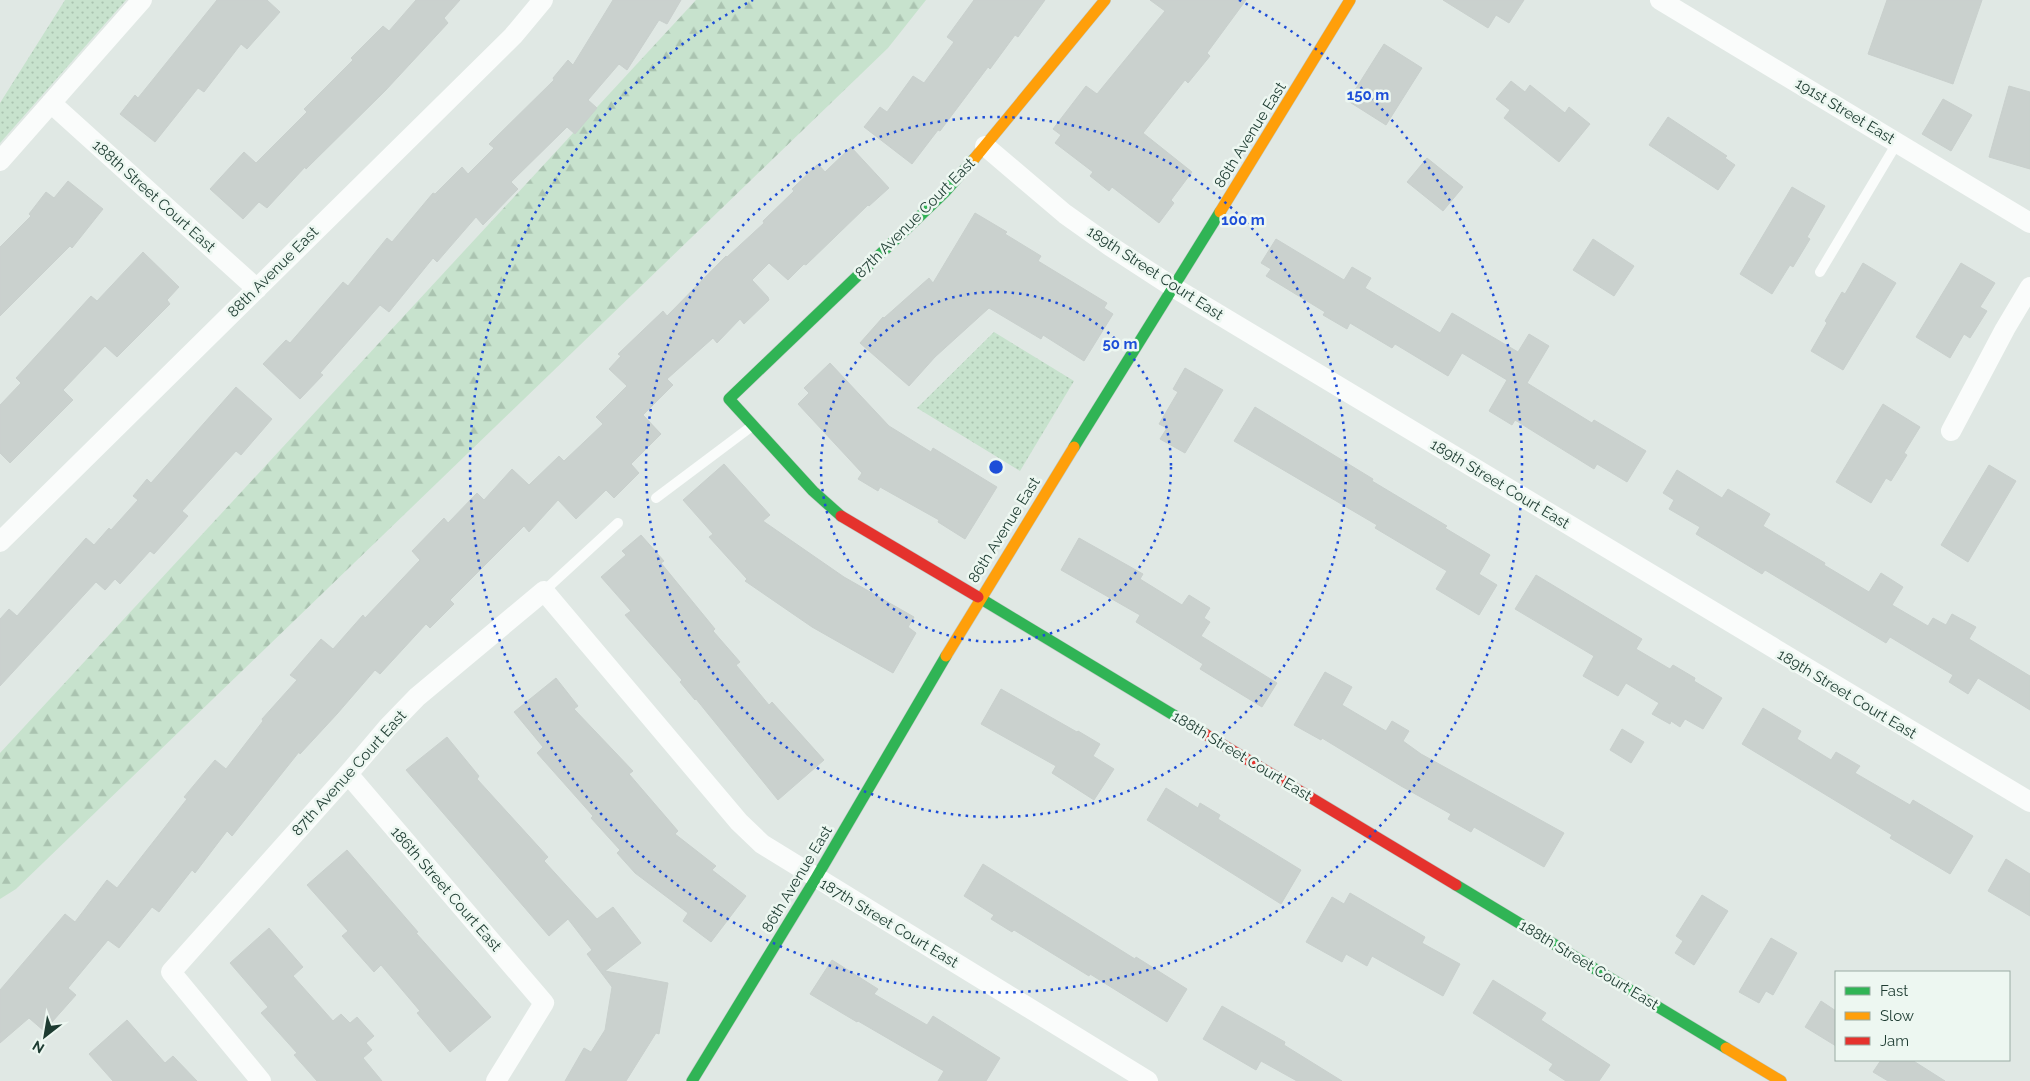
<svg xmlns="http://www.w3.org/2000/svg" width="2030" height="1081" viewBox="0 0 2030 1081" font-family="Raleway,sans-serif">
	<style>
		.forest { fill: url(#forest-firs) }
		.park { fill: url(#park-dots) }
		.building { fill: #cad1ce; stroke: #c9d0cd }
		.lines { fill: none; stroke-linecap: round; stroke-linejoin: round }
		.fast-casing { stroke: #bcc7c2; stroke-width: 12 }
		.slow-casing { stroke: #bcc7c2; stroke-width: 12 }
		.jam-casing { stroke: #bcc7c2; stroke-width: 12 }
		.lane { stroke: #fafcfb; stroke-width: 10 }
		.street { stroke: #fafcfb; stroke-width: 20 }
		.fast { stroke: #30b455; stroke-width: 11 }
		.slow { stroke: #ff9f0a; stroke-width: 11 }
		.jam { stroke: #e5322d; stroke-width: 11 }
		.ring { fill: none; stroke: #1d4ed8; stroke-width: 2.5; stroke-dasharray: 2.5 5 }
		.labels { text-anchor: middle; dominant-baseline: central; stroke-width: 5; stroke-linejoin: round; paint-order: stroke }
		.street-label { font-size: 15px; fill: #1d3b31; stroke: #edf7f1 }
		.centre { fill: #1d4ed8; stroke: #edf7f1; stroke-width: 2.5 }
		.ring-label { font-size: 15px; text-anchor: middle; font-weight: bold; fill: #1d4ed8; stroke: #edf7f1; stroke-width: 5; stroke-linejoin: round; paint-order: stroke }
	</style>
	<defs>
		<pattern id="forest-firs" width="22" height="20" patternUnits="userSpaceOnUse" patternTransform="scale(1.25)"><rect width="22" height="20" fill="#c7e2cd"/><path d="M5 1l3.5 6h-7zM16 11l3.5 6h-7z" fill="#aac3b0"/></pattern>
		<pattern id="park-dots" width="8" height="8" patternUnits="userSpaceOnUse" patternTransform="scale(1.25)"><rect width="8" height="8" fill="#c7e2cd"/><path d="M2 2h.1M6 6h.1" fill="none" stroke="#aac3b0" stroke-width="1.8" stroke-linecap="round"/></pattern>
	</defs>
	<rect width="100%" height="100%" fill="#e0e8e4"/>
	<path class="forest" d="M 696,0 L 926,0 L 888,48 L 16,889 L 0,899 L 0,753 Z"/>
	<path class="park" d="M 65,0 L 126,0 L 0,143 L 0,103 Z
		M 994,332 L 1074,381 L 1020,471 L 917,408 Z"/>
	<path class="building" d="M 217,0 L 267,0 L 280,12 L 247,49 L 241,44 L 204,92 L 198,88 L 155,142 L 120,114 L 135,95 L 138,98 Z
		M 416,0 L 460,0 L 444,18 L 448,23 L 385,91 L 306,169 L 305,167 L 267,208 L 259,202 L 243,219 L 210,189 L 244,152 L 256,163 L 307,112 L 304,109 L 353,60 L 351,58 L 383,26 L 389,31 Z
		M 613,0 L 681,0 L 667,24 L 659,20 L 627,70 L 619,64 L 588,100 L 597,108 L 575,134 L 567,127 L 511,182 L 518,189 L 483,225 L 476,217 L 437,262 L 433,258 L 389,312 L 380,305 L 320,373 L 323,375 L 300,399 L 263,364 L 286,340 L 290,343 L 343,282 L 348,286 L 387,238 L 392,242 L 433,193 L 435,194 L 462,167 L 468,174 L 494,148 L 489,144 L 554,80 L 553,78 L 568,60 L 573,65 Z
		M 974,0 L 1045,0 L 1018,37 L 1015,35 L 990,69 L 988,67 L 940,131 L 938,130 L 912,164 L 864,127 L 880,107 L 887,112 L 913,76 L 924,83 L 954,42 L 947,37 Z
		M 1150,0 L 1246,0 L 1207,53 L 1210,56 L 1188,83 L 1185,80 L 1143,133 L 1192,172 L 1171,200 L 1174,203 L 1159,223 L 1112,187 L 1109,191 L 1090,176 L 1093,172 L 1055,143 L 1061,135 L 1053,129 L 1086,86 L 1097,94 L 1165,11 Z
		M 1443,0 L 1524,0 L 1509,23 L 1496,15 L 1488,28 Z
		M 1887,0 L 1982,0 L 1953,84 L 1868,54 Z
		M 1384,44 L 1422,68 L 1386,125 L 1348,101 Z
		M 1511,81 L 1525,92 L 1530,85 L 1565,113 L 1569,107 L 1590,124 L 1559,162 L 1504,118 L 1510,110 L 1496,99 Z
		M 2009,86 L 2030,92 L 2030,169 L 1989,157 Z
		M 1943,99 L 1972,115 L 1951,151 L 1922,134 Z
		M 1668,117 L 1727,156 L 1725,158 L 1735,165 L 1718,190 L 1649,145 Z
		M 851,147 L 889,188 L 869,206 L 868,205 L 806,265 L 804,264 L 788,280 L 769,263 L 752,280 L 768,297 L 769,300 L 744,324 L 740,319 L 717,343 L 713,338 L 667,379 L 673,385 L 643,415 L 661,434 L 631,464 L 639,473 L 614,498 L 606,490 L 576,519 L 558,500 L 529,532 L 524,526 L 450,600 L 454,604 L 430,628 L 426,624 L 380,674 L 375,670 L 337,714 L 300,754 L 299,752 L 232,836 L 227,831 L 195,873 L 192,870 L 159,912 L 152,907 L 119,948 L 108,940 L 68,988 L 76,995 L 44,1031 L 29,1018 L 0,1043 L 0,990 L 65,914 L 75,922 L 107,880 L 117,888 L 187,799 L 184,797 L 215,760 L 226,769 L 263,721 L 262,719 L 297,680 L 290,675 L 321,639 L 333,649 L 363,615 L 365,618 L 420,560 L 412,551 L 444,518 L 448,523 L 477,493 L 484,500 L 512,469 L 529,485 L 559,456 L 564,461 L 603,424 L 596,417 L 627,386 L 609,369 L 621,356 L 618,354 L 663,311 L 667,316 L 726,256 L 727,257 L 764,223 L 763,221 L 794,191 L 792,189 L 818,164 L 825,172 Z
		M 1427,158 L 1463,187 L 1443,211 L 1407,182 Z
		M 68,181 L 103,209 L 72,248 L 70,246 L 0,316 L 0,247 L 31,216 L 29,214 L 46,192 L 54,198 Z
		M 1792,187 L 1825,206 L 1807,237 L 1810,239 L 1793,267 L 1790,265 L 1772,294 L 1740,274 Z
		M 975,213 L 1007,232 L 1005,234 L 1041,256 L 1038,261 L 1107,303 L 1104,308 L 1113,314 L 1084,361 L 1043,335 L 1041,339 L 989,308 L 935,357 L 909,386 L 860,343 L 883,317 L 884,318 L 929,278 L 933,283 Z
		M 1276,239 L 1344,280 L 1352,267 L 1371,278 L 1365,288 L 1440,333 L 1452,313 L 1518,352 L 1529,334 L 1549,346 L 1527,383 L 1592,423 L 1594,420 L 1646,451 L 1627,482 L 1597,464 L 1594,469 L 1515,420 L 1512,425 L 1489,411 L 1507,380 L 1462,353 L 1448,376 L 1395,344 L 1392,348 L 1350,323 L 1347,329 L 1323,315 L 1325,312 L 1266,276 L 1271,269 L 1261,263 Z
		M 1593,239 L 1634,266 L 1614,296 L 1573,270 Z
		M 143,252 L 179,287 L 167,300 L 170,304 L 117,357 L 105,346 L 63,390 L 73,400 L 10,463 L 0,453 L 0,405 L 21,383 L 16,378 L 91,296 L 97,301 Z
		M 1863,263 L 1896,283 L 1843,370 L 1811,351 L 1827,323 L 1825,321 L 1842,292 L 1845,294 Z
		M 1961,263 L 1995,283 L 1980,307 L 1987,311 L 1970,338 L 1964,334 L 1950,358 L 1916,337 Z
		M 830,363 L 889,426 L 931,452 L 933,448 L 997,487 L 965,539 L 938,522 L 939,520 L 880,487 L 878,491 L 858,479 L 862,473 L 798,404 L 809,393 L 804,388 Z
		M 1185,368 L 1223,390 L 1185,453 L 1160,439 L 1167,428 L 1159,424 L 1178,392 L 1173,389 Z
		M 236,387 L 272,419 L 241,455 L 236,451 L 182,511 L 188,516 L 154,554 L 150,551 L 120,584 L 115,579 L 105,590 L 96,582 L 0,686 L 0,619 L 9,609 L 17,616 L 86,538 L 94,545 L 109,528 L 111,530 L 138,500 L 133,496 L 147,479 L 151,483 Z
		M 1883,404 L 1920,427 L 1904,453 L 1907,455 L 1891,481 L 1886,478 L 1871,503 L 1836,482 Z
		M 1255,407 L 1373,479 L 1372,481 L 1447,526 L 1445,528 L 1490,555 L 1479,574 L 1497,585 L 1479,615 L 1436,589 L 1447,571 L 1375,528 L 1377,525 L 1234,441 Z
		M 724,464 L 770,515 L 763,521 L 844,577 L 914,617 L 908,627 L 916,633 L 893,673 L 812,627 L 745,581 L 747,579 L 709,537 L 713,534 L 683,500 Z
		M 1989,465 L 2016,481 L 1968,562 L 1941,545 Z
		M 1677,470 L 1722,498 L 1728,489 L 1770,514 L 1763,526 L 1825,563 L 1824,565 L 1869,592 L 1881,573 L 1903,587 L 1892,605 L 1928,626 L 1933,618 L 1946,625 L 1952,614 L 1976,627 L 1969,639 L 2030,676 L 2030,710 L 1978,678 L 1968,694 L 1949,682 L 1953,675 L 1890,637 L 1886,643 L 1765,570 L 1762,574 L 1696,534 L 1700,527 L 1669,509 L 1674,500 L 1663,493 Z
		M 641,535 L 664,561 L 661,563 L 715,629 L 713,631 L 740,662 L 736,665 L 769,705 L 772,702 L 824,760 L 778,800 L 696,699 L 695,700 L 680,682 L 682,680 L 625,615 L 631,611 L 601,577 L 626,555 L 622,551 Z
		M 1079,538 L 1143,574 L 1140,579 L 1182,605 L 1189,595 L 1210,608 L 1204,618 L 1210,622 L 1201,636 L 1277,683 L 1262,707 L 1200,669 L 1203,664 L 1136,622 L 1140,615 L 1061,570 Z
		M 1536,575 L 1642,639 L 1636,649 L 1670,669 L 1673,665 L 1695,678 L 1694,681 L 1722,698 L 1703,729 L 1685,719 L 1680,727 L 1671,721 L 1670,724 L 1652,714 L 1659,703 L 1626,683 L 1618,696 L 1583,676 L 1594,656 L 1515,609 Z
		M 1325,672 L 1352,687 L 1342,705 L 1386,731 L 1392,721 L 1409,731 L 1403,741 L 1421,754 L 1564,833 L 1544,867 L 1474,827 L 1471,832 L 1448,819 L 1451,814 L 1401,786 L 1322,738 L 1321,740 L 1294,725 Z
		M 556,678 L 578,706 L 574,709 L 633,771 L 629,774 L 678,831 L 675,834 L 716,866 L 712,870 L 746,896 L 711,942 L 683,921 L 688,913 L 635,873 L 617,853 L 620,850 L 591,818 L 593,816 L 537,753 L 543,747 L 514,712 Z
		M 1001,689 L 1077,732 L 1078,731 L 1100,744 L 1093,756 L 1114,769 L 1094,800 L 1052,773 L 1056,766 L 981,724 Z
		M 1763,708 L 1801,731 L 1797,739 L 1831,760 L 1836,752 L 1860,766 L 1855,773 L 1910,805 L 1913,800 L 1973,836 L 1950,874 L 1890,838 L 1892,835 L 1742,744 Z
		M 1622,729 L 1644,742 L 1631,763 L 1610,750 Z
		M 447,737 L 479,776 L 477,779 L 548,857 L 544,861 L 597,919 L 613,907 L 641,943 L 605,971 L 668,983 L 659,1034 L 656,1033 L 626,1081 L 565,1081 L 584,1048 L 591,1052 L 605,1030 L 612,987 L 587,954 L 592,950 L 568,919 L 549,936 L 406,770 Z
		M 1166,788 L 1198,808 L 1200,803 L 1220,815 L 1218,819 L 1301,870 L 1281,904 L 1147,820 Z
		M 347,850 L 418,932 L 416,933 L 491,1017 L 450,1052 L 417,1013 L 420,1011 L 381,965 L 374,972 L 342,936 L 348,931 L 307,885 Z
		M 2006,859 L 2030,874 L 2030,916 L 1988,891 Z
		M 983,864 L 1135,959 L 1136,957 L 1187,989 L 1167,1022 L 1090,974 L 1089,976 L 1014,930 L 1012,932 L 991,919 L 994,915 L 964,896 Z
		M 1350,893 L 1425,937 L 1422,943 L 1460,964 L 1443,996 L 1372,956 L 1367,966 L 1346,954 L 1342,962 L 1306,942 L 1332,897 L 1344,904 Z
		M 1702,895 L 1728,911 L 1694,965 L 1675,953 L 1683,941 L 1676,936 Z
		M 269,928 L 303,967 L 293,976 L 333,1021 L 341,1014 L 350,1023 L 357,1017 L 374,1036 L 366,1043 L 372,1050 L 363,1058 L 382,1081 L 317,1081 L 294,1055 L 297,1053 L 261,1013 L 268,1007 L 230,963 Z
		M 1771,938 L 1797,953 L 1773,995 L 1766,991 L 1759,1003 L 1739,992 Z
		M 832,960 L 878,989 L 874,994 L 927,1025 L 933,1016 L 1000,1058 L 986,1081 L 938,1081 L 944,1071 L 858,1021 L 857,1022 L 810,994 Z
		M 1493,980 L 1546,1013 L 1541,1020 L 1610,1065 L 1599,1081 L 1566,1081 L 1549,1070 L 1553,1064 L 1473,1013 Z
		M 1821,1001 L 1836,1011 L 1836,1046 L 1805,1027 Z
		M 1222,1006 L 1285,1042 L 1284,1045 L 1342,1081 L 1297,1081 L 1261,1061 L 1256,1070 L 1203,1039 Z
		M 127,1020 L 165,1063 L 173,1056 L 197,1081 L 113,1081 L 89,1054 Z
		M 1881,1060 L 1912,1060 L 1945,1081 L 1888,1081 L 1873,1072 Z"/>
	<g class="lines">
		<defs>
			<path id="fast" d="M 1074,447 L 1220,212
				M 841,516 L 813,491 L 729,399 L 944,193 L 974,159
				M 978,597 L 1205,734
				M 1456,885 L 1726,1048
				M 692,1081 L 816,878 L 946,656"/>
			<path id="slow" d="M 974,159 L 1105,0
				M 1220,212 L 1350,0
				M 946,656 L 1074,447
				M 1726,1048 L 1781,1081"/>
			<path id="jam" d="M 841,516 L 978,597
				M 1205,734 L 1456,885"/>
		</defs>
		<use href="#fast" class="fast-casing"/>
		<use href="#slow" class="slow-casing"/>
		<use href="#jam" class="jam-casing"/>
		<path class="lane" d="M 1820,272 L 1897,143
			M 656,498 L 752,426
			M 544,591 L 618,523"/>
		<path class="street" d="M 1660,0 L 2030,223
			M 51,103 L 257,289
			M 985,146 L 1065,214 L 1110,246 L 1173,287 L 2030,802
			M 0,161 L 142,0
			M 1951,431 L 2005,329 L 2030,287
			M 0,542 L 513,36 L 543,0
			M 348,774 L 544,1003 L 496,1081
			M 261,1081 L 171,972 L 348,774 L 388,727 L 417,697 L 544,591 L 739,822 L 762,844 L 1148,1081"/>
		<use href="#fast" class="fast"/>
		<use href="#slow" class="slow"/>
		<use href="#jam" class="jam"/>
	</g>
	<g class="ring">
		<circle cx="996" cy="467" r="175"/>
		<circle cx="996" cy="467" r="350"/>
		<path d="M1239 0A526 526 0 1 1 753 0"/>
	</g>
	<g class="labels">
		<g class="street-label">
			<text transform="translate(1845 111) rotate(31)">191st Street East</text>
			<text transform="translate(1250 135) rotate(-58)">86th Avenue East</text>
			<text transform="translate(154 196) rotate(42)">188th Street Court East</text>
			<text transform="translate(915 218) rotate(-45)">87th Avenue Court East</text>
			<text transform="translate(273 272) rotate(-45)">88th Avenue East</text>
			<text transform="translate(1155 273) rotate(33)">189th Street Court East</text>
			<text transform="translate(1500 484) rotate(31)">189th Street Court East</text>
			<text transform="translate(1004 530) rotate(-58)">86th Avenue East</text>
			<text transform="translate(1847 694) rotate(31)">189th Street Court East</text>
			<text transform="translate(1242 756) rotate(31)">188th Street Court East</text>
			<text transform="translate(349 773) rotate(-48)">87th Avenue Court East</text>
			<text transform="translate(797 879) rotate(-59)">86th Avenue East</text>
			<text transform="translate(446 889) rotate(49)">186th Street Court East</text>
			<text transform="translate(889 923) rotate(31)">187th Street Court East</text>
			<text transform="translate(1589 965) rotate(31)">188th Street Court East</text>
		</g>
	</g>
	<circle cx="996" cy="467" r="8" class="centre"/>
	<g class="ring-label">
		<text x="1368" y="100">150 m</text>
		<text x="1243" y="225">100 m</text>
		<text x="1120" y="349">50 m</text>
	</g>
	<rect x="1835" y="971" width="175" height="90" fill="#edf7f1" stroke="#9aaca4"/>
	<rect x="1845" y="987" width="25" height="8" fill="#30b455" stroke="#9aaca4"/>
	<text x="1880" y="996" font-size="15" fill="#1d3b31">Fast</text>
	<rect x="1845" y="1012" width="25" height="8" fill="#ff9f0a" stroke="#9aaca4"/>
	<text x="1880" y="1021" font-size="15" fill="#1d3b31">Slow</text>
	<rect x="1845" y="1037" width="25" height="8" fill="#e5322d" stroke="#9aaca4"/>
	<text x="1880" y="1046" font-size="15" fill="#1d3b31">Jam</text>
	<g transform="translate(45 1036) rotate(211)" stroke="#edf7f1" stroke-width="4" paint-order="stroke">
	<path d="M0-4L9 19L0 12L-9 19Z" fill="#1d3b31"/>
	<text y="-8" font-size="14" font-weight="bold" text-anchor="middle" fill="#1d3b31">N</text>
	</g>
</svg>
